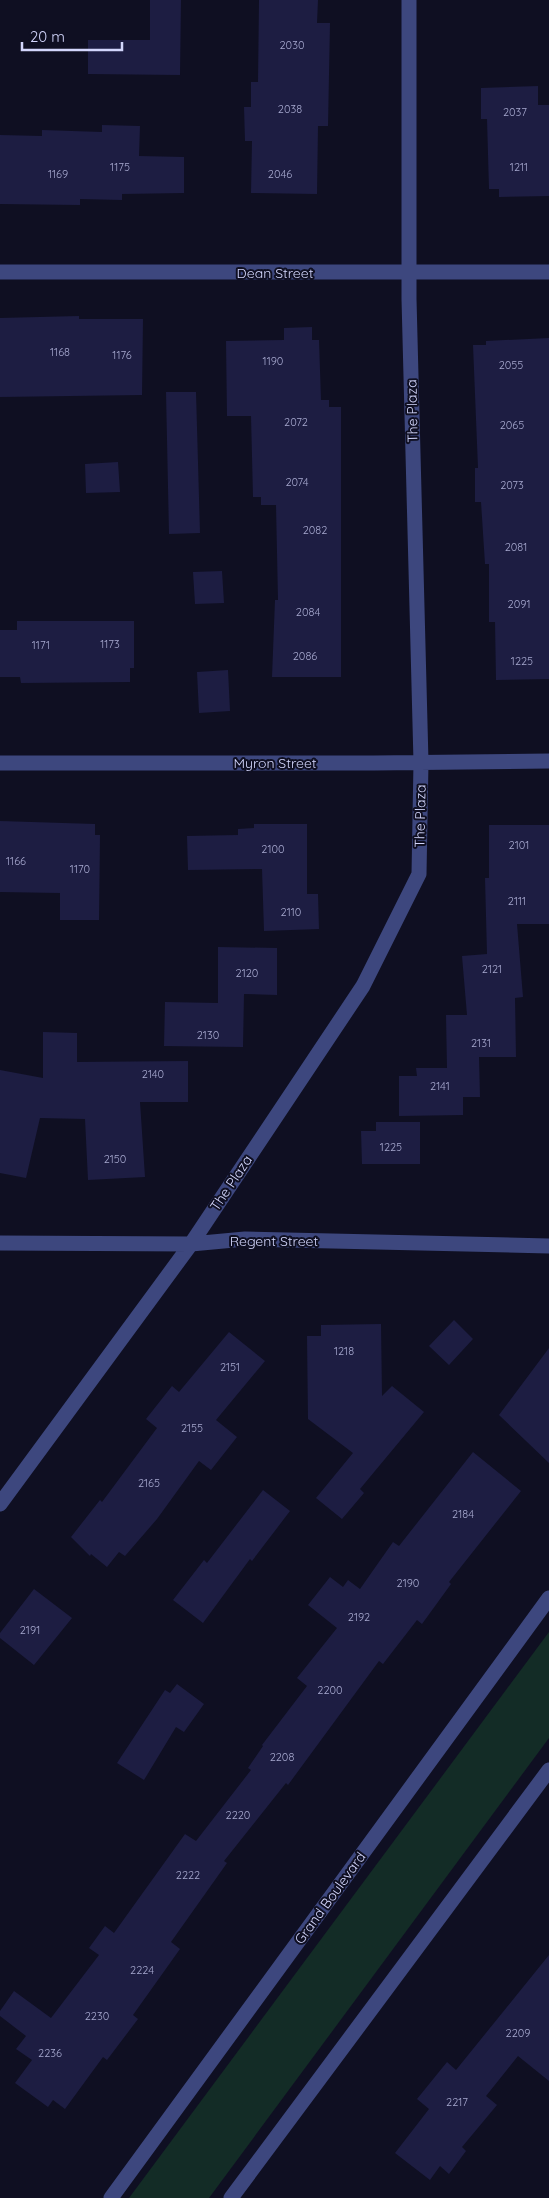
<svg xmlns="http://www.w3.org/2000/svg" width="549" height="2198" viewBox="0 0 549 2198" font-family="Quicksand,sans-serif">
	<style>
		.green { fill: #132c26 }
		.building { fill: #1d1d42 }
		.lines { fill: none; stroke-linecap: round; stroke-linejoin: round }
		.minor { stroke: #3d477e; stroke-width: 15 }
		.labels { text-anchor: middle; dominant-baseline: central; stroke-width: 4; stroke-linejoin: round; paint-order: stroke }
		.number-label { font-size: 11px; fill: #a6a8ce }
		.street-label { font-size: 14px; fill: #d3d6fc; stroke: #0f0f22 }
	</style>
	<rect width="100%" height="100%" fill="#0f0f22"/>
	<path class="green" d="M 549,1632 L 549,1738 L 209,2198 L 129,2198 Z"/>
	<path class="building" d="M 150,0 L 181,0 L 180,75 L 88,74 L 88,40 L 150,40 Z
		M 259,0 L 318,0 L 317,23 L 330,23 L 328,126 L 318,126 L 317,194 L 251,193 L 252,141 L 245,141 L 244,107 L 251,107 L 251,82 L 258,82 Z
		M 538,86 L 538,105 L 549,105 L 549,196 L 499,197 L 499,189 L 489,189 L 487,119 L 481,119 L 481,88 Z
		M 102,125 L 140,126 L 139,156 L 184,157 L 184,193 L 122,194 L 122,200 L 80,199 L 80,205 L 0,204 L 0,135 L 42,136 L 42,130 L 102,132 Z
		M 79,316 L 79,319 L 143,319 L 142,395 L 0,397 L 0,318 Z
		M 312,327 L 312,340 L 319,340 L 321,400 L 329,400 L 329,407 L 341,407 L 341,677 L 272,677 L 275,600 L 278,600 L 276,505 L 261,505 L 261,497 L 253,497 L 251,416 L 227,416 L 226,341 L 284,340 L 284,328 Z
		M 549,338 L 549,679 L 496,680 L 495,622 L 489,622 L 489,564 L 485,564 L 481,502 L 475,502 L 475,468 L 478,468 L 473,345 L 486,345 L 486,341 Z
		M 166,392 L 196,392 L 200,533 L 169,534 Z
		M 118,462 L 120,492 L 86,493 L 85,464 Z
		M 222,571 L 224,603 L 195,604 L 193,572 Z
		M 17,621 L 134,621 L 134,668 L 130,668 L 130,682 L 21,683 L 20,677 L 0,677 L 0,630 L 17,630 Z
		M 228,670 L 230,711 L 199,713 L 197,672 Z
		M 0,821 L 95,824 L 95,835 L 100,835 L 99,920 L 60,920 L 60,893 L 0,892 Z
		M 254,824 L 307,824 L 307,894 L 318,894 L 319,929 L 264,931 L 262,869 L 188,870 L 187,836 L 238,835 L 238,829 L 254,828 Z
		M 489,825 L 549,825 L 549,924 L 517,924 L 523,997 L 515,998 L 516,1057 L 479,1057 L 480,1097 L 463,1097 L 463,1115 L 399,1116 L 399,1076 L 417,1076 L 416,1068 L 447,1068 L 446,1015 L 467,1015 L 462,956 L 487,954 L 485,878 L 489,878 Z
		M 218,947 L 277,948 L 277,995 L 244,994 L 243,1047 L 164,1046 L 165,1002 L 218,1003 Z
		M 43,1032 L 77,1033 L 77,1062 L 188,1061 L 188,1102 L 140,1102 L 145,1177 L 88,1180 L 85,1119 L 40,1118 L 26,1178 L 0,1173 L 0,1070 L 43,1078 Z
		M 376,1122 L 420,1122 L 420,1164 L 362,1164 L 361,1131 L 376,1131 Z
		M 454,1320 L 473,1339 L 449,1365 L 429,1346 Z
		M 381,1324 L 382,1396 L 392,1386 L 424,1412 L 360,1489 L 364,1493 L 342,1519 L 316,1498 L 353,1453 L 308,1419 L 307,1336 L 321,1336 L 321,1325 Z
		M 229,1332 L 265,1361 L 216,1420 L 237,1437 L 211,1470 L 199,1461 L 157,1519 L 125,1556 L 119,1552 L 107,1567 L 91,1554 L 90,1556 L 71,1537 L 100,1500 L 102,1502 L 157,1428 L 146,1419 L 172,1386 L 179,1392 Z
		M 549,1348 L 549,1463 L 499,1415 Z
		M 473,1452 L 521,1491 L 449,1582 L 451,1584 L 422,1624 L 417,1620 L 383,1664 L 379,1661 L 288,1785 L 286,1783 L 224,1861 L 227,1863 L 171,1942 L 180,1949 L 133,2015 L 138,2019 L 107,2060 L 103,2057 L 65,2109 L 53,2100 L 48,2107 L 15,2083 L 32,2060 L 16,2049 L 26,2036 L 0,2016 L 0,2011 L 14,1991 L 51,2018 L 99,1955 L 89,1948 L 105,1926 L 114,1933 L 185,1834 L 196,1841 L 251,1770 L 248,1768 L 263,1746 L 262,1745 L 307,1686 L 297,1678 L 337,1628 L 308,1605 L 330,1577 L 343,1587 L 348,1580 L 360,1589 L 393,1542 L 399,1546 Z
		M 263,1490 L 290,1511 L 252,1561 L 250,1559 L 203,1623 L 173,1600 L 204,1560 L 207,1563 Z
		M 34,1589 L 72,1618 L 34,1665 L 0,1638 L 0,1633 Z
		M 177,1684 L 204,1704 L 184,1732 L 176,1727 L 144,1780 L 117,1763 L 165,1690 L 170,1693 Z
		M 549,1955 L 549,2081 L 518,2056 L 486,2096 L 497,2105 L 462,2147 L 466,2151 L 449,2174 L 440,2166 L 430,2180 L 395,2153 L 429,2109 L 417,2099 L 447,2062 L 456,2070 Z"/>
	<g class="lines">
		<path class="minor" d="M 0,272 L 549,272
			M 0,763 L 374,763 L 549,761
			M 0,1243 L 191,1244 L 245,1239 L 549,1246
			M 0,1504 L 191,1244 L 363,986 L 419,874 L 421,762 L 409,299 L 409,0
			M 111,2198 L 549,1598
			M 231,2198 L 549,1770"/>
	</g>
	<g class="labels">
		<g class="number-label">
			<text x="292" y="45">2030</text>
			<text x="290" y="109">2038</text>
			<text x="515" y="112">2037</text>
			<text x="120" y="167">1175</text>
			<text x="519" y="167">1211</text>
			<text x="58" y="174">1169</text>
			<text x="280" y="174">2046</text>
			<text x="60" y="352">1168</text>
			<text x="122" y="355">1176</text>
			<text x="273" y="361">1190</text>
			<text x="511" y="365">2055</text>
			<text x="296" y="422">2072</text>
			<text x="512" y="425">2065</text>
			<text x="297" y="482">2074</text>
			<text x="512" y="485">2073</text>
			<text x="315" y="530">2082</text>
			<text x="516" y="547">2081</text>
			<text x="519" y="604">2091</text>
			<text x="308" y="612">2084</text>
			<text x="110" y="644">1173</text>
			<text x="41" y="645">1171</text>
			<text x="305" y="656">2086</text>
			<text x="522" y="661">1225</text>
			<text x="519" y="845">2101</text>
			<text x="273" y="849">2100</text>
			<text x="16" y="861">1166</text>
			<text x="80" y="869">1170</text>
			<text x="517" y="901">2111</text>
			<text x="291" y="912">2110</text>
			<text x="492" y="969">2121</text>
			<text x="247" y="973">2120</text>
			<text x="208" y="1035">2130</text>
			<text x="481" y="1043">2131</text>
			<text x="153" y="1074">2140</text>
			<text x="440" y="1086">2141</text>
			<text x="391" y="1147">1225</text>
			<text x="115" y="1159">2150</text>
			<text x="344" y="1351">1218</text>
			<text x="230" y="1367">2151</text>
			<text x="192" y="1428">2155</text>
			<text x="149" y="1483">2165</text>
			<text x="463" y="1514">2184</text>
			<text x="408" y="1583">2190</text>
			<text x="359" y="1617">2192</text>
			<text x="30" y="1630">2191</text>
			<text x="330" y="1690">2200</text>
			<text x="282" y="1757">2208</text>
			<text x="238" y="1815">2220</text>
			<text x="188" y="1875">2222</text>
			<text x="142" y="1970">2224</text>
			<text x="97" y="2016">2230</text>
			<text x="518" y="2033">2209</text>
			<text x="50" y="2053">2236</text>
			<text x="457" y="2102">2217</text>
		</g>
		<g class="street-label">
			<text x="275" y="273">Dean Street</text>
			<text transform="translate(412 411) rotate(-91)">The Plaza</text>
			<text x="275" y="763">Myron Street</text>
			<text transform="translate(420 816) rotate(-89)">The Plaza</text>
			<text transform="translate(231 1183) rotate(-56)">The Plaza</text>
			<text x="274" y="1241">Regent Street</text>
			<text transform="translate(330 1898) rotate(-54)">Grand Boulevard</text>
		</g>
	</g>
	<path d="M22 42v8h100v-8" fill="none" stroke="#d3d6fc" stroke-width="2.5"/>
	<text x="30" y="42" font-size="15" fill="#d3d6fc" stroke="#0f0f22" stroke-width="4" paint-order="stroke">20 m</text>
</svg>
